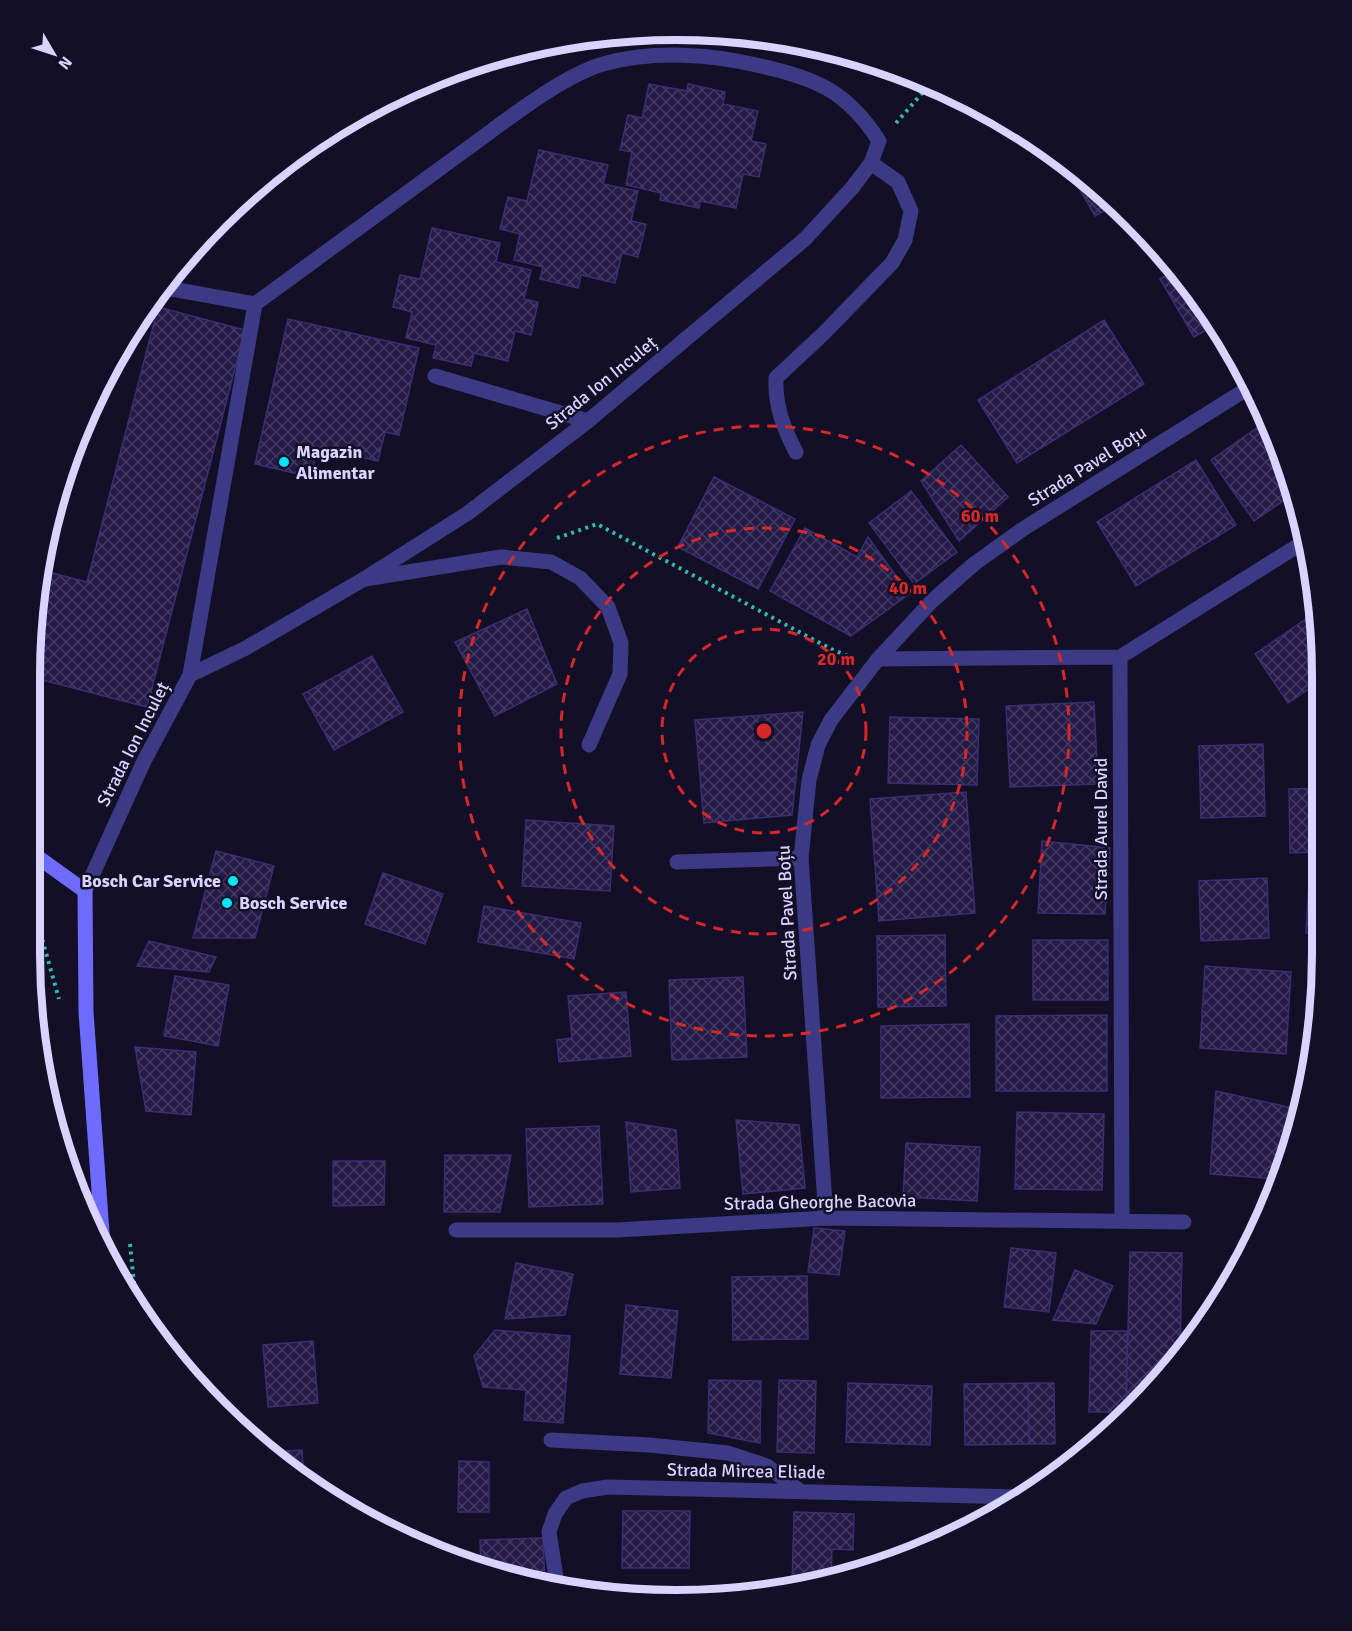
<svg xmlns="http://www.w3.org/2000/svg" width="1352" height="1631" viewBox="0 0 1352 1631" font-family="Signika,sans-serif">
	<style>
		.building { fill: url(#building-cross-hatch); stroke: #3b2d73; stroke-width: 1.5 }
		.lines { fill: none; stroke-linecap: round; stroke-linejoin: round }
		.path { stroke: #2fb8b0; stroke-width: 4; stroke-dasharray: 3 4.5; stroke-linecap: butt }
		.lane { stroke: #3d3a85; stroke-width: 15 }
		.street { stroke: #3d3a85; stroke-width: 15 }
		.secondary { stroke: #6f6bff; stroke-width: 15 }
		.ring { fill: none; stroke: #d62828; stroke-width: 3; stroke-dasharray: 10 8 }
		.poi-dot { fill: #00e5ff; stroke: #130f26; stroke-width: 2 }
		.labels { text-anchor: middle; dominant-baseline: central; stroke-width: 5; stroke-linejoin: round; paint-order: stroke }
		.street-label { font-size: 18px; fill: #d9d4ff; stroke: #130f26 }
		.poi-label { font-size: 18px; font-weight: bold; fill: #d9d4ff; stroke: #130f26; text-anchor: start }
		.rim { fill: none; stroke: #d9d4ff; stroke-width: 8 }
		.centre { fill: #d62828; stroke: #130f26; stroke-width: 3 }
		.ring-label { font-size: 18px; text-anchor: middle; font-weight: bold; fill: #d62828; stroke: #130f26; stroke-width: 5; stroke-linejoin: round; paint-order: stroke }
	</style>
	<defs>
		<pattern id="building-cross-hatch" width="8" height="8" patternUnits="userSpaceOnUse" patternTransform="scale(1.5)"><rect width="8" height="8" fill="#241b47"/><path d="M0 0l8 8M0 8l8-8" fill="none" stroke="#433b63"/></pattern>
	</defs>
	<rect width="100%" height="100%" fill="#130f26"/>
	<path class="building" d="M 649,84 L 687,91 L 688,84 L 725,92 L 723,104 L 758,111 L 751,141 L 766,144 L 759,177 L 743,174 L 736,208 L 700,201 L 699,208 L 660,200 L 661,193 L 626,185 L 632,152 L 620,150 L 628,115 L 642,118 Z
		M 539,150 L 608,165 L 603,184 L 638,191 L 631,221 L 646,224 L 638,257 L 622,253 L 615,283 L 581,275 L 578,288 L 540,279 L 543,267 L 514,260 L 520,234 L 500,229 L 508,197 L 527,201 Z
		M 1072,170 L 1115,205 L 1095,216 L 1069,171 Z
		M 432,228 L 500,243 L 496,262 L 531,270 L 524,299 L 538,302 L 531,335 L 515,331 L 508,361 L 474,353 L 471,366 L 433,358 L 436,345 L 406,338 L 412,312 L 393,307 L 400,275 L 420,279 Z
		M 1175,270 L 1217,324 L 1194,337 L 1160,279 Z
		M 158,307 L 245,330 L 147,707 L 34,678 L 35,592 L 40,570 L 87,582 Z
		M 288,319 L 419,348 L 399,435 L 385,432 L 378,461 L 317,447 L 311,477 L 255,464 Z
		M 1104,320 L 1144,384 L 1017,463 L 978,400 Z
		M 1268,420 L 1273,428 L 1293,494 L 1254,521 L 1211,460 Z
		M 961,445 L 1008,497 L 959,541 L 921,481 Z
		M 1196,460 L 1236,525 L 1136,586 L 1097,522 Z
		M 714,477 L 795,519 L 758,589 L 678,547 Z
		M 911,491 L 957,552 L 914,584 L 869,523 Z
		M 805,528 L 857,557 L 868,537 L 909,594 L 851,636 L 770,591 Z
		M 527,609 L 557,684 L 495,716 L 455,642 Z
		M 1316,612 L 1322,680 L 1288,703 L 1255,654 Z
		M 372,656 L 403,712 L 334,750 L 303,694 Z
		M 1094,702 L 1098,784 L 1010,787 L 1006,706 Z
		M 803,712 L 792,815 L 704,823 L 695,720 Z
		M 890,717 L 979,719 L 977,785 L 888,783 Z
		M 1263,744 L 1265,816 L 1201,818 L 1199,746 Z
		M 1322,788 L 1321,852 L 1290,853 L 1289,789 Z
		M 966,792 L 975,913 L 879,921 L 870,799 Z
		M 526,820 L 614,826 L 610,891 L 522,886 Z
		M 1042,841 L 1110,848 L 1105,914 L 1038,913 Z
		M 216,851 L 274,866 L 255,938 L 193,938 Z
		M 1310,863 L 1321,864 L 1321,934 L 1306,933 Z
		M 383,873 L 443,894 L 425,944 L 365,924 Z
		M 1267,878 L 1269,938 L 1201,941 L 1199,881 Z
		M 484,906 L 581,923 L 574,959 L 478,942 Z
		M 945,935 L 946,1006 L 878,1007 L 877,936 Z
		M 1033,940 L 1108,940 L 1108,1000 L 1033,1000 Z
		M 149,941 L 216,957 L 209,972 L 137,966 Z
		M 1205,966 L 1291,972 L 1286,1054 L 1200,1048 Z
		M 175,976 L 229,985 L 218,1046 L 164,1036 Z
		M 743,977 L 747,1057 L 672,1060 L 669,980 Z
		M 626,992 L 631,1056 L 559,1062 L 557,1040 L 572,1038 L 568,996 Z
		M 1107,1015 L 1107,1091 L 996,1091 L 996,1016 Z
		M 969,1024 L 970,1097 L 881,1098 L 881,1026 Z
		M 135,1047 L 196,1052 L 191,1115 L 146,1111 Z
		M 1216,1091 L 1297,1109 L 1280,1179 L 1210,1174 Z
		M 1017,1112 L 1104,1114 L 1102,1190 L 1015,1189 Z
		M 736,1120 L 799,1125 L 805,1188 L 743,1194 Z
		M 626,1122 L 676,1130 L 680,1188 L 631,1192 Z
		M 599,1126 L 603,1204 L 529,1207 L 526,1129 Z
		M 906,1143 L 980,1147 L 977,1201 L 903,1197 Z
		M 445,1155 L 511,1155 L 500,1212 L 444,1212 Z
		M 333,1161 L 385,1161 L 384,1205 L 333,1206 Z
		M 814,1228 L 845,1231 L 839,1275 L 808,1272 Z
		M 1011,1248 L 1056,1253 L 1049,1312 L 1004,1307 Z
		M 1130,1252 L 1182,1253 L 1180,1355 L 1161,1381 L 1128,1412 L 1126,1412 Z
		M 516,1263 L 573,1274 L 565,1315 L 505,1319 Z
		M 1075,1270 L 1113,1286 L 1096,1324 L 1053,1320 Z
		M 807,1276 L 808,1339 L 733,1340 L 732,1277 Z
		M 626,1305 L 678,1311 L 671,1378 L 620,1374 Z
		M 495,1330 L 570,1336 L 563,1423 L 524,1420 L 526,1390 L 483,1387 L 474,1356 Z
		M 1091,1331 L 1127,1331 L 1126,1412 L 1089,1412 Z
		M 313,1341 L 318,1403 L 268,1407 L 263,1345 Z
		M 709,1380 L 761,1381 L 760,1443 L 708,1433 Z
		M 779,1380 L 816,1381 L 814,1453 L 777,1452 Z
		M 848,1383 L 932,1386 L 930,1445 L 846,1442 Z
		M 1028,1383 L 1029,1444 L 965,1445 L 964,1384 Z
		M 1028,1383 L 1054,1383 L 1055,1444 L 1029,1444 Z
		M 302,1450 L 304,1481 L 268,1452 Z
		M 459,1461 L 489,1462 L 489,1512 L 458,1512 Z
		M 623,1511 L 690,1511 L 689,1568 L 622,1568 Z
		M 794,1512 L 854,1514 L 853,1550 L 832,1549 L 831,1577 L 792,1587 Z
		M 543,1538 L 545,1582 L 481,1569 L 480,1540 Z"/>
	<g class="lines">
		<path class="path" d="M 896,123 L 931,83
			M 557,538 L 597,524 L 833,650 L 851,657
			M 31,912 L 37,921 L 59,999
			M 130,1244 L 136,1303"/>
		<path class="lane" d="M 161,287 L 255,304
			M 435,376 L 588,421
			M 365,579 L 501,557 L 551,562 L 580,578 L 608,607 L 621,643 L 620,674 L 589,745
			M 677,862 L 801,858"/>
		<path class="street" d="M 796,452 C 783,427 775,406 776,378 L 824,333 L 892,263 L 905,240 L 911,211 L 898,182 L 871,163
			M 878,659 L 1120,657
			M 85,891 L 144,761 L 190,675 L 246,648 L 364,579 L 468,513 L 588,421 L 805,239 L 852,188 L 871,163 L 879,141 C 848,92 816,78 761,66 C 711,54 653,50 603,64 C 559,77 502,124 464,151 C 395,202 325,253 255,304 L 190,675
			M 826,1218 L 801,858 L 809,780 L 818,745 L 831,720 L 878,659 L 932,601 L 974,564 L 1023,529 L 1250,387
			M 1122,1221 L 1120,657 L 1307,540
			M 456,1230 L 617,1230 L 826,1218 L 1184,1222
			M 551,1440 L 649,1445 L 728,1453 L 767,1466 L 800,1491
			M 557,1584 L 549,1532 L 555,1514 L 566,1498 L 582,1491 L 608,1487 L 1019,1497"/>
		<path class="secondary" d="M 32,853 L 85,891 L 86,1012 L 103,1246"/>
	</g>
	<g class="ring">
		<circle cx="764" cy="731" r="102"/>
		<circle cx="764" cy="731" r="203"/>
		<circle cx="764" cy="731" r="305"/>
	</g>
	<g class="poi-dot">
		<circle cx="284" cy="462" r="6"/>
		<circle cx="233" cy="881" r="6"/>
		<circle cx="227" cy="903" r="6"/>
	</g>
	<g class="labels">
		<g class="street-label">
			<text transform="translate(601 383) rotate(-39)">Strada Ion Inculeț</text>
			<text transform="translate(1087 466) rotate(-32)">Strada Pavel Boțu</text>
			<text transform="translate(133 744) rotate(-63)">Strada Ion Inculeț</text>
			<text transform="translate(1101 829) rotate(-90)">Strada Aurel David</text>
			<text transform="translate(787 913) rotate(-93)">Strada Pavel Boțu</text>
			<text transform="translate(820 1202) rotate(-1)">Strada Gheorghe Bacovia</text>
			<text transform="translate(746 1471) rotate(1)">Strada Mircea Eliade</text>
		</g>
		<g class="poi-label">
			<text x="296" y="452">Magazin<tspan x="296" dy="21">Alimentar</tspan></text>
			<text x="221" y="881" text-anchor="end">Bosch Car Service</text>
			<text x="239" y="903">Bosch Service</text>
		</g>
	</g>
	<path d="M0 0H1352V1631H0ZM676 40H676A636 636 0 0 1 1312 676V954A636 636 0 0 1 676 1590H676A636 636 0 0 1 40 954V676A636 636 0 0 1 676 40Z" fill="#130f26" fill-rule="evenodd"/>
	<path class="rim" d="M676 40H676A636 636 0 0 1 1312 676V954A636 636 0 0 1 676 1590H676A636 636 0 0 1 40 954V676A636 636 0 0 1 676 40Z"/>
	<circle cx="764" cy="731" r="9" class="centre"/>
	<g class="ring-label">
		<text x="980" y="522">60 m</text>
		<text x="908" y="594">40 m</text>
		<text x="836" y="665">20 m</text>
	</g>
	<g transform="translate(54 54) rotate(129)" stroke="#130f26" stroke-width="4.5" paint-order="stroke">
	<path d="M0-4.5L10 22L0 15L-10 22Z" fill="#d9d4ff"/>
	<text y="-9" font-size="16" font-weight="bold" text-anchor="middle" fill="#d9d4ff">N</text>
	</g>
</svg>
